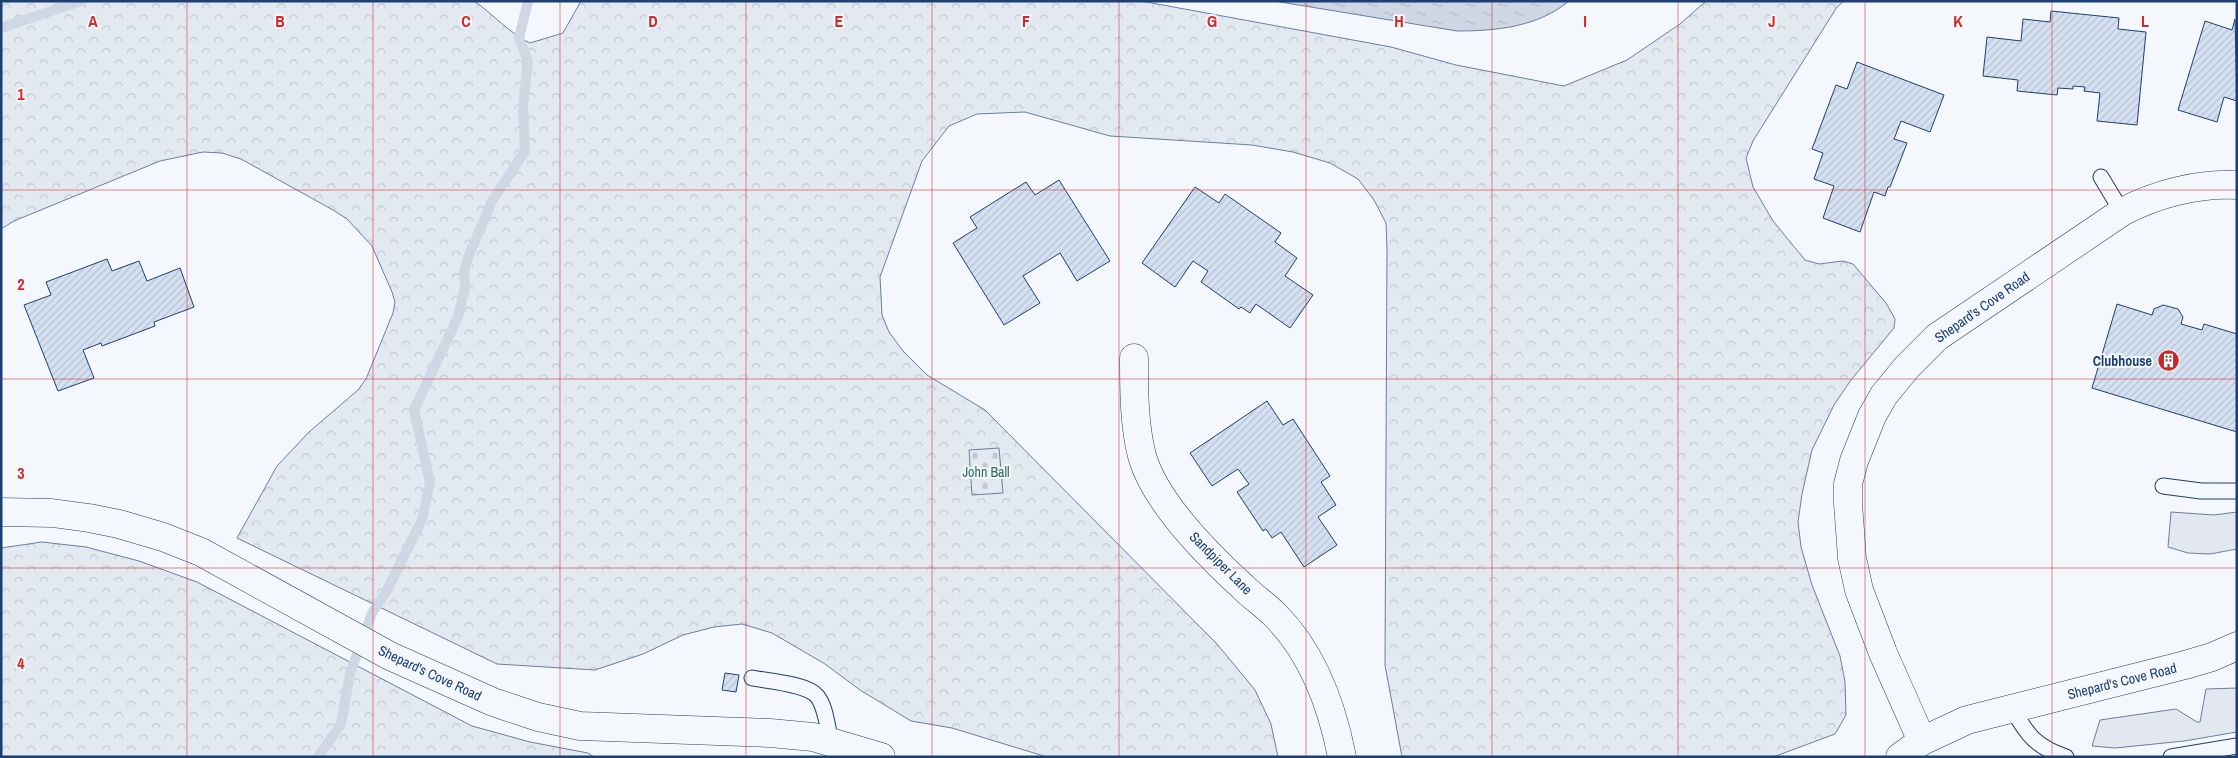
<svg xmlns="http://www.w3.org/2000/svg" width="2238" height="758" viewBox="0 0 2238 758" font-family="'Archivo Narrow',sans-serif">
	<style>
		.forest { fill: url(#forest-crowns); stroke: #687fa3 }
		.cemetery { fill: url(#cemetery-stones); stroke: #687fa3 }
		.parking { fill: #e3e8f0; stroke: #687fa3 }
		.water { fill: url(#water-ripples); stroke: #687fa3 }
		.lines { fill: none; stroke-linecap: round; stroke-linejoin: round }
		.stream { stroke: #cfd7e4; stroke-width: 10 }
		.building { fill: url(#building-hatch); stroke: #1d3f73 }
		.service-casing { stroke: #1d3f73; stroke-width: 17 }
		.minor-casing { stroke: #1d3f73; stroke-width: 29 }
		.service { stroke: #f4f7fb; stroke-width: 15 }
		.minor { stroke: #f4f7fb; stroke-width: 28 }
		.grid { fill: none; stroke: #d62828; stroke-width: 1; stroke-opacity: 0.55 }
		.labels { text-anchor: middle; dominant-baseline: central; stroke-width: 4; stroke-linejoin: round; paint-order: stroke }
		.street-label { font-size: 14px; fill: #1d3f73; stroke: #f4f7fb }
		.poi-label { font-size: 14px; font-weight: bold; fill: #1d3f73; stroke: #f4f7fb; text-anchor: end }
		.park-label { font-size: 14px; fill: #2c6c60; stroke: #f4f7fb }
		.grid-label { font-size: 16px; text-anchor: middle; font-weight: bold; fill: #d62828; stroke: #f4f7fb; stroke-width: 4; stroke-linejoin: round; paint-order: stroke }
	</style>
	<defs>
		<pattern id="forest-crowns" width="20" height="18" patternUnits="userSpaceOnUse" patternTransform="scale(1.25)"><rect width="20" height="18" fill="#e3e9f0"/><path d="M2 6a3 3 0 1 1 6 0M12 15a3 3 0 1 1 6 0" fill="none" stroke="#c2c9d1"/></pattern>
		<pattern id="cemetery-stones" width="16" height="16" patternUnits="userSpaceOnUse" patternTransform="scale(1.25)"><rect width="16" height="16" fill="#e3e9f0"/><path d="M2 7V4a2 2 0 0 1 4 0v3zM10 15v-3a2 2 0 0 1 4 0v3z" fill="#c2c9d1"/></pattern>
		<pattern id="water-ripples" width="26" height="14" patternUnits="userSpaceOnUse" patternTransform="scale(1.25)"><rect width="26" height="14" fill="#cfd7e4"/><path d="M2 4q2-2 4 0t4 0M15 11q2-2 4 0t4 0" fill="none" stroke="#b1bac7"/></pattern>
		<pattern id="building-hatch" width="6" height="6" patternUnits="userSpaceOnUse" patternTransform="scale(1.25)"><rect width="6" height="6" fill="#d5e0f0"/><path d="M-1 1l2-2M0 6l6-6M5 7l2-2" fill="none" stroke="#b6c1d1"/></pattern>
	</defs>
	<rect width="100%" height="100%" fill="#f4f7fb"/>
	<path class="forest" d="M 1,1 L 474,1 C 493,14 509,33 530,43 L 563,33 L 581,1 L 1141,1 L 1391,47 L 1456,65 L 1564,86 L 1627,60 L 1680,24 L 1706,1 L 1844,1 L 1837,7 L 1753,141 L 1746,158 L 1753,187 L 1773,221 L 1805,260 L 1819,264 L 1843,261 L 1853,264 L 1886,303 L 1895,319 L 1894,328 L 1851,380 L 1834,405 L 1812,450 L 1802,494 L 1798,522 L 1801,547 L 1812,585 L 1840,656 L 1845,682 L 1846,715 L 1835,734 L 1773,757 L 1402,757 L 1385,665 L 1387,249 L 1386,223 L 1374,200 L 1358,179 L 1330,163 L 1293,152 L 1252,145 L 1110,136 L 1025,112 L 977,114 L 949,126 L 922,161 L 880,277 L 882,315 L 889,332 L 903,351 L 927,375 L 985,410 L 1217,644 L 1255,690 L 1271,724 L 1278,757 L 1047,757 L 952,728 L 911,721 L 860,690 L 825,664 L 772,633 L 742,624 L 714,627 L 683,635 L 643,654 L 595,670 L 497,664 L 237,538 L 277,466 L 309,432 L 358,390 L 366,379 L 393,313 L 395,302 L 392,292 L 372,246 L 347,219 L 333,210 L 241,159 L 222,153 L 203,152 L 160,161 L 14,221 L 1,229 Z
		M 42,542 L 86,547 L 139,561 L 197,582 L 472,726 L 530,742 L 588,753 L 594,757 L 1,757 L 1,548 Z"/>
	<path class="cemetery" d="M 999,448 L 1003,493 L 972,495 L 969,450 Z"/>
	<path class="parking" d="M 2171,512 L 2214,515 L 2237,512 L 2237,549 L 2210,554 L 2188,553 L 2168,547 Z
		M 2237,688 L 2237,732 L 2184,741 L 2115,748 L 2092,746 L 2100,720 L 2176,709 L 2197,722 L 2200,722 L 2206,689 Z"/>
	<path class="water" d="M 1274,1 L 1569,1 C 1538,27 1496,31 1457,31 Z"/>
	<g class="lines">
		<path class="stream" d="M 1,28 L 81,1
			M 318,757 L 341,724 L 350,674 L 372,613 L 386,592 L 422,520 L 430,482 L 414,410 L 458,317 L 465,287 L 464,273 L 467,260 L 492,201 L 525,151 L 523,106 L 528,61 L 519,38 L 528,1"/>
	</g>
	<path class="building" d="M 2051,11 L 2119,18 L 2118,29 L 2146,32 L 2137,125 L 2097,121 L 2100,93 L 2084,91 L 2085,87 L 2073,86 L 2073,89 L 2058,88 L 2057,95 L 2017,91 L 2018,80 L 1983,76 L 1987,37 L 2021,41 L 2023,19 L 2050,22 Z
		M 2235,19 L 2237,101 L 2224,97 L 2217,122 L 2178,110 L 2205,21 L 2232,30 Z
		M 1857,62 L 1944,95 L 1930,132 L 1901,121 L 1894,139 L 1907,143 L 1890,187 L 1888,187 L 1885,196 L 1874,192 L 1860,232 L 1823,218 L 1834,186 L 1814,179 L 1823,153 L 1812,149 L 1836,85 L 1847,89 Z
		M 1059,180 L 1110,261 L 1077,281 L 1060,253 L 1023,276 L 1040,303 L 1004,325 L 953,243 L 977,228 L 970,217 L 1026,182 L 1035,195 Z
		M 1195,187 L 1219,203 L 1225,194 L 1281,233 L 1275,242 L 1297,258 L 1285,276 L 1313,295 L 1290,328 L 1256,304 L 1250,313 L 1241,307 L 1239,309 L 1201,282 L 1208,271 L 1193,261 L 1175,287 L 1142,263 Z
		M 107,259 L 112,271 L 139,261 L 147,281 L 180,268 L 194,307 L 154,322 L 155,326 L 102,346 L 101,343 L 83,350 L 94,378 L 58,391 L 24,305 L 51,295 L 46,282 Z
		M 2117,304 L 2152,315 L 2154,309 L 2163,305 L 2178,309 L 2183,317 L 2181,324 L 2202,330 L 2204,324 L 2237,334 L 2237,432 L 2092,388 Z
		M 1267,401 L 1283,425 L 1293,419 L 1330,476 L 1321,482 L 1336,505 L 1318,517 L 1337,545 L 1304,567 L 1281,532 L 1272,538 L 1266,529 L 1263,531 L 1237,492 L 1249,484 L 1238,469 L 1212,486 L 1190,453 Z
		M 725,673 L 739,675 L 736,692 L 722,690 Z"/>
	<g class="lines">
		<defs>
			<path id="service" d="M 2101,177 L 2122,212
				M 2163,486 L 2201,491 L 2237,491
				M 752,678 C 768,681 807,684 817,696 C 826,707 827,727 831,741
				M 2012,708 C 2027,735 2036,747 2066,757
				M 2171,757 L 2237,746"/>
			<path id="minor" d="M 1134,358 C 1134,390 1134,425 1142,456 C 1155,502 1208,555 1243,587 C 1253,597 1265,605 1275,615 C 1312,652 1332,706 1342,757
				M 1,512 L 52,513 L 89,518 L 119,524 L 163,537 L 201,552 L 390,656 L 493,702 L 538,717 L 580,726 L 770,733 L 813,737 L 881,757
				M 1922,741 L 1883,653 L 1859,590 L 1852,558 L 1848,503 L 1848,484 L 1854,461 L 1872,416 L 1884,395 L 1907,367 L 1937,337 L 2122,212 C 2156,194 2198,183 2237,185
				M 1900,757 L 1922,741 L 1967,720 L 2185,665 L 2212,657 L 2237,646"/>
		</defs>
		<use href="#service" class="service-casing"/>
		<use href="#minor" class="minor-casing"/>
		<use href="#service" class="service"/>
		<use href="#minor" class="minor"/>
	</g>
	<path class="grid" d="M 187,1 L 187,757M 373,1 L 373,757M 560,1 L 560,757M 746,1 L 746,757M 932,1 L 932,757M 1119,1 L 1119,757M 1306,1 L 1306,757M 1492,1 L 1492,757M 1678,1 L 1678,757M 1865,1 L 1865,757M 2052,1 L 2052,757M 1,190 L 2237,190M 1,379 L 2237,379M 1,568 L 2237,568"/>
	<defs>
		<symbol id="building-disc" viewBox="-11 -11 22 22"><circle r="9.5" fill="#c62828" stroke="#f4f7fb"/><path d="M-4-6H4V6H1V3H-1V6H-4ZM-2.5-4.3h1.7v1.8h-1.7ZM.8-4.3h1.7v1.8H.8ZM-2.5-1h1.7V.8h-1.7ZM.8-1h1.7V.8H.8Z" fill="#fff"/></symbol>
	</defs>
	<g fill-rule="evenodd">
		<use href="#building-disc" x="2156" y="348" width="25" height="25"/>
	</g>
	<g class="labels">
		<g class="street-label">
			<text transform="translate(1982 307) rotate(-35)">Shepard's Cove Road</text>
			<text transform="translate(1221 563) rotate(45)">Sandpiper Lane</text>
			<text transform="translate(430 673) rotate(25)">Shepard's Cove Road</text>
			<text transform="translate(2122 681) rotate(-14)">Shepard's Cove Road</text>
		</g>
		<g class="poi-label">
			<text x="2152" y="361">Clubhouse</text>
		</g>
		<g class="park-label">
			<text x="986" y="472">John Ball</text>
		</g>
	</g>
	<g class="grid-label">
		<text x="93" y="27">A</text>
		<text x="280" y="27">B</text>
		<text x="466" y="27">C</text>
		<text x="653" y="27">D</text>
		<text x="839" y="27">E</text>
		<text x="1026" y="27">F</text>
		<text x="1212" y="27">G</text>
		<text x="1399" y="27">H</text>
		<text x="1585" y="27">I</text>
		<text x="1772" y="27">J</text>
		<text x="1958" y="27">K</text>
		<text x="2145" y="27">L</text>
		<text x="21" y="100">1</text>
		<text x="21" y="290">2</text>
		<text x="21" y="479">3</text>
		<text x="21" y="669">4</text>
	</g>
	<rect width="2238" height="758" fill="none" stroke="#1d3f73" stroke-width="5"/>
</svg>
